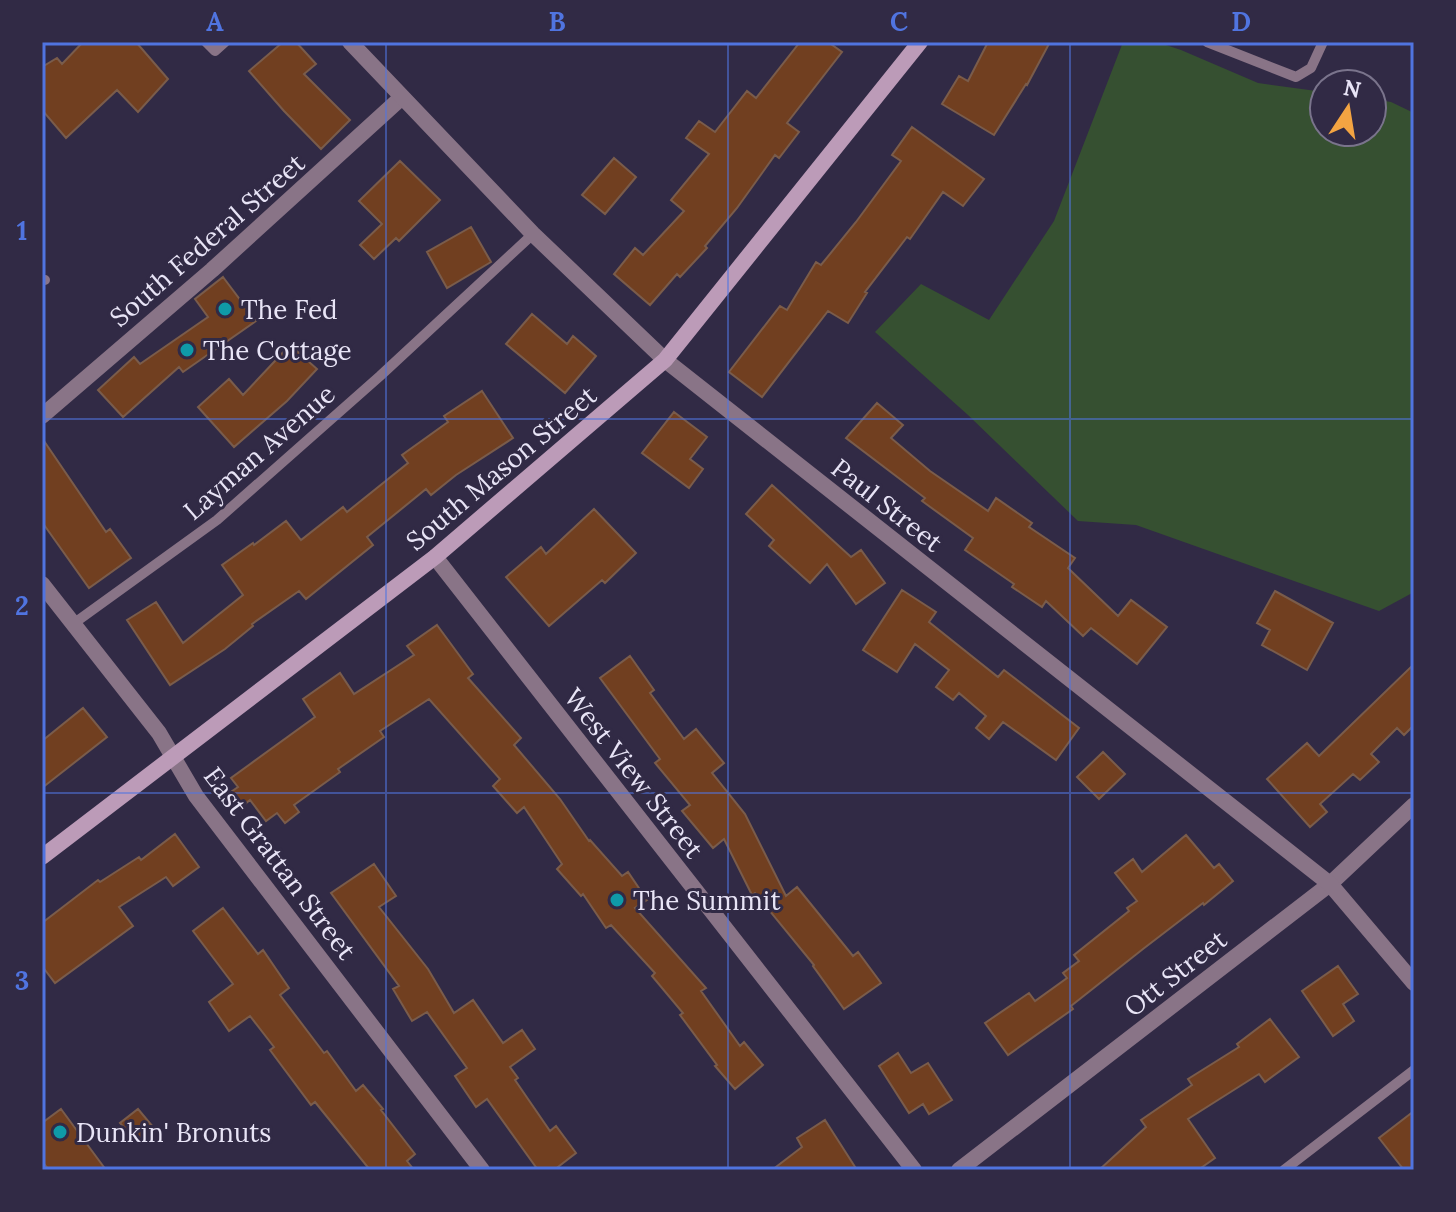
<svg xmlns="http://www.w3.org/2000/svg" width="1456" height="1212" viewBox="0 0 1456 1212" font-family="Lora,serif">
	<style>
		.green { fill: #365031 }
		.building { fill: #713f20; stroke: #7a5c4b; stroke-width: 2 }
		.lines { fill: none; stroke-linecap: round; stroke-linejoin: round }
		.service { stroke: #897487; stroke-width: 10 }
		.minor { stroke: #897487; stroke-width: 16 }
		.tertiary { stroke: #897487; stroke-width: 16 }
		.secondary { stroke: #bc9bb8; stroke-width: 16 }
		.grid { fill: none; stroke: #5074e0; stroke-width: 2; stroke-opacity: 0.55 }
		.culture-dot { fill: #0f9aa8; stroke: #312a45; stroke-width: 3 }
		.labels { text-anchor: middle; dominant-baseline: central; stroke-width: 6; stroke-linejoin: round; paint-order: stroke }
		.street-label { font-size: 26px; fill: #e8e4f6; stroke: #312a45 }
		.poi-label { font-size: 26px; fill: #e8e4f6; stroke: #312a45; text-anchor: start }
		.neatline { fill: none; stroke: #5074e0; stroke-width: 3 }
		.grid-label { font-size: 26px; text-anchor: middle; font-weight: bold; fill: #5074e0 }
	</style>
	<rect width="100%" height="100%" fill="#312a45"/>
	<path class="green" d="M 1123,42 L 1157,42 L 1181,50 L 1258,83 L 1324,92 L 1324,132 L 1372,132 L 1372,99 L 1391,102 L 1414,113 L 1414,592 L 1379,611 L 1136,525 L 1078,521 L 968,415 L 875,332 L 921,284 L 989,320 L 1054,221 Z"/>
	<path class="building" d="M 83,42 L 136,42 L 168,79 L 138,112 L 117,90 L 66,138 L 42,110 L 42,67 L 57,58 L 62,64 Z
		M 283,42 L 296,42 L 316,64 L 304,74 L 350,120 L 321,149 L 284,111 L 249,71 Z
		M 800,42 L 828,42 L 842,52 L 787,123 L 799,132 L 779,158 L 775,155 L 737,208 L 705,246 L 707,248 L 680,277 L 677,274 L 650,305 L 614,274 L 635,248 L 643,255 L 684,211 L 671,200 L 709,154 L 686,138 L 699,121 L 715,132 L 747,91 L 756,98 Z
		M 988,42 L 1050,42 L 1027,85 L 1026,84 L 994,135 L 942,104 L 959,76 L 968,81 Z
		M 912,127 L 984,179 L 963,206 L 943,192 L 910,239 L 907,237 L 865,292 L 867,293 L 848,323 L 828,311 L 762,397 L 729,372 L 780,306 L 787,310 L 816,262 L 821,265 L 856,222 L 901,161 L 892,155 Z
		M 614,158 L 636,177 L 605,214 L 582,195 Z
		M 400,161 L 440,200 L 399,241 L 396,238 L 374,259 L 360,245 L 382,224 L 359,201 Z
		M 471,227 L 491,262 L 447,288 L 427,252 Z
		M 223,277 L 256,321 L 183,372 L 179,367 L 123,417 L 98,390 L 134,357 L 140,364 L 208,317 L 195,299 Z
		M 532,314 L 567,344 L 573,336 L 596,356 L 565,393 L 506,344 Z
		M 290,345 L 317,369 L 287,401 L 234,447 L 198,407 L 229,379 L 243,395 Z
		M 482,391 L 513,438 L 456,475 L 431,495 L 426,489 L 367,537 L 373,545 L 306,599 L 299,591 L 252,624 L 253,626 L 225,649 L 170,685 L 127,620 L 156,602 L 183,643 L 243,595 L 222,565 L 253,543 L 254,545 L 286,521 L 301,540 L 343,507 L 347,512 L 408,463 L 402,455 L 448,422 L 444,416 Z
		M 877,403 L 903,425 L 891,438 L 930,471 L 988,511 L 996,498 L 1032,523 L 1029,527 L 1075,558 L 1068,568 L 1118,616 L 1131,600 L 1167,627 L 1137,664 L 1091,628 L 1083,636 L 1046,601 L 1042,607 L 1012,587 L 1014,584 L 965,550 L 973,538 L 922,501 L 925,498 L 846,438 Z
		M 674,412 L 707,437 L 690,459 L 703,469 L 689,488 L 642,453 Z
		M 42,438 L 106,532 L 110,529 L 131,558 L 89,588 L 42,522 Z
		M 772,485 L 851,557 L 861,550 L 885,583 L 856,604 L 827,564 L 810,583 L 769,546 L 774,540 L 746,514 Z
		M 594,509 L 636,553 L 605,583 L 602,580 L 549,626 L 506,577 L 541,547 L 546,554 Z
		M 902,590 L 936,612 L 929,622 L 998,677 L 1004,670 L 1079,728 L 1056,760 L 1003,722 L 989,739 L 976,728 L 986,716 L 959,693 L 953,700 L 936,687 L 949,670 L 915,644 L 897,672 L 863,650 Z
		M 1275,591 L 1333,623 L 1307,670 L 1262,645 L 1270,630 L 1257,623 Z
		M 437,625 L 473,674 L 468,678 L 521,738 L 514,745 L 560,799 L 589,841 L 590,840 L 622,876 L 628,872 L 647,900 L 635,908 L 706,988 L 701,991 L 740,1046 L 744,1042 L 763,1065 L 735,1089 L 715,1066 L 717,1065 L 680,1015 L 683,1013 L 652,976 L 655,973 L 611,925 L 606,928 L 583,894 L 581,896 L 557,869 L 562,864 L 524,807 L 517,813 L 493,786 L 500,779 L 429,699 L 380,731 L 384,737 L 338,769 L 340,772 L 294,805 L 299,812 L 285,823 L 277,813 L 266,821 L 250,800 L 240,808 L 228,794 L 238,787 L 231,778 L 315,717 L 303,699 L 340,673 L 354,694 L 414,655 L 407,646 Z
		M 630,656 L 654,690 L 650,693 L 684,739 L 696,729 L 724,763 L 712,773 L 745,814 L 786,896 L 797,887 L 853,956 L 858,952 L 881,983 L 844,1009 L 813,966 L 814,965 L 755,893 L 752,895 L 724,839 L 713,848 L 682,811 L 690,805 L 655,763 L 660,759 L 600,678 Z
		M 1414,664 L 1414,725 L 1404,735 L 1397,728 L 1371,754 L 1379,762 L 1360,780 L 1353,774 L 1320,804 L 1327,812 L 1310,827 L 1267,779 L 1307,743 L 1319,756 Z
		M 83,708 L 107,737 L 42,788 L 42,741 Z
		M 1103,752 L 1125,774 L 1099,799 L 1077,777 Z
		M 175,834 L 199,867 L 173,886 L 166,877 L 119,907 L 133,926 L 55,983 L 42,966 L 42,923 L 98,880 L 100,882 L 139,857 L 141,860 Z
		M 1186,835 L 1214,868 L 1219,864 L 1233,881 L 1204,905 L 1203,903 L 1143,949 L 1071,1006 L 1073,1009 L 1008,1055 L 985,1023 L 1029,993 L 1035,1001 L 1067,978 L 1063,973 L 1079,961 L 1074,955 L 1129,911 L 1127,908 L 1137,901 L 1115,873 L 1133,859 L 1142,872 Z
		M 374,864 L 396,896 L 379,907 L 428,969 L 454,1013 L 473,1000 L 503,1043 L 522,1030 L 535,1049 L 510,1067 L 518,1078 L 515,1080 L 550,1131 L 556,1126 L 576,1153 L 554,1170 L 538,1170 L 487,1099 L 476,1107 L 455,1076 L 467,1068 L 427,1012 L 412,1021 L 393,989 L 399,986 L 331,893 Z
		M 223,908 L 258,954 L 263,950 L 289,988 L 280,995 L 324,1053 L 327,1051 L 356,1091 L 363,1085 L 383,1109 L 381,1110 L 415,1154 L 407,1161 L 414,1170 L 370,1170 L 315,1102 L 311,1105 L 270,1050 L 274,1047 L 250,1016 L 229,1031 L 209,1002 L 233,984 L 193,931 Z
		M 1338,966 L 1358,994 L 1343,1004 L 1354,1021 L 1333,1036 L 1302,991 Z
		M 1270,1019 L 1299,1057 L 1265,1082 L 1259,1074 L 1188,1119 L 1215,1158 L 1198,1170 L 1099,1170 L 1146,1127 L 1141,1120 L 1192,1085 L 1188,1079 L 1239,1047 L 1237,1044 Z
		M 898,1053 L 911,1073 L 928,1063 L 952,1100 L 929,1114 L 923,1104 L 909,1113 L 879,1066 Z
		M 61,1109 L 106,1170 L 49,1170 L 42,1161 L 42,1123 Z
		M 138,1109 L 154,1128 L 136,1142 L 120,1123 Z
		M 1414,1111 L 1414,1170 L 1404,1170 L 1379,1138 Z
		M 825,1120 L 857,1170 L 772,1170 L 802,1147 L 797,1138 Z"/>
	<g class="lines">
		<path class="service" d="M 206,42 L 215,51 L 225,42
			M 1207,42 L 1296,77 L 1311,68 L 1323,42
			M 42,280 L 45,280
			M 73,624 L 217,520 L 380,376 L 533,234
			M 1284,1170 L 1414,1070"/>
		<path class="minor" d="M 42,416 L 212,270 L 401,98
			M 435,557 L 914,1170
			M 42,584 L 159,733 L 196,796 L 482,1170
			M 959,1170 L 1330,884 L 1414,805"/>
		<path class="tertiary" d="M 350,42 L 533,234 L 665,360 L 1330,884 L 1414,983"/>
		<path class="secondary" d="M 42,857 L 435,557 L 665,360 L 920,42"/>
	</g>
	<path class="grid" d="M 386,42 L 386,1170M 728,42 L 728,1170M 1070,42 L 1070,1170M 42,419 L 1414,419M 42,793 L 1414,793"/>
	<g class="culture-dot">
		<circle cx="225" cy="309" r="8"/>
		<circle cx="187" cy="350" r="8"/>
		<circle cx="617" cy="900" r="8"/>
		<circle cx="60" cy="1132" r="8"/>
	</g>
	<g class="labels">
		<g class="street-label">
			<text transform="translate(207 240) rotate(-41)">South Federal Street</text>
			<text transform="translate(259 452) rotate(-41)">Layman Avenue</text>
			<text transform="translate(501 468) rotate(-40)">South Mason Street</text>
			<text transform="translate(887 505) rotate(38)">Paul Street</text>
			<text transform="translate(634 773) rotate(52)">West View Street</text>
			<text transform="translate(280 863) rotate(53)">East Grattan Street</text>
			<text transform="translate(1175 973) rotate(-38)">Ott Street</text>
		</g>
		<g class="poi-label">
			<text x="241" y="309">The Fed</text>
			<text x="203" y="350">The Cottage</text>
			<text x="633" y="900">The Summit</text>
			<text x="76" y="1132">Dunkin' Bronuts</text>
		</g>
	</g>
	<rect width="1456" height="1212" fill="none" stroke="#312a45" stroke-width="88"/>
	<g transform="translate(1348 108) rotate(12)"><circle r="38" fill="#312a45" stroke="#7a748c" stroke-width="2"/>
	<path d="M0-6L14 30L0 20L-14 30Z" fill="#f3a442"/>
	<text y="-12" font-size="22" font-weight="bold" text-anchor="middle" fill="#e8e4f6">N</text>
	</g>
	<rect x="44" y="44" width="1368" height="1124" class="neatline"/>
	<g class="grid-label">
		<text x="215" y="31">A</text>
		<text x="557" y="31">B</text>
		<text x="899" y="31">C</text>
		<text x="1241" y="31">D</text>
		<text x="22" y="240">1</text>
		<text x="22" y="615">2</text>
		<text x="22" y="990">3</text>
	</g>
</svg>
